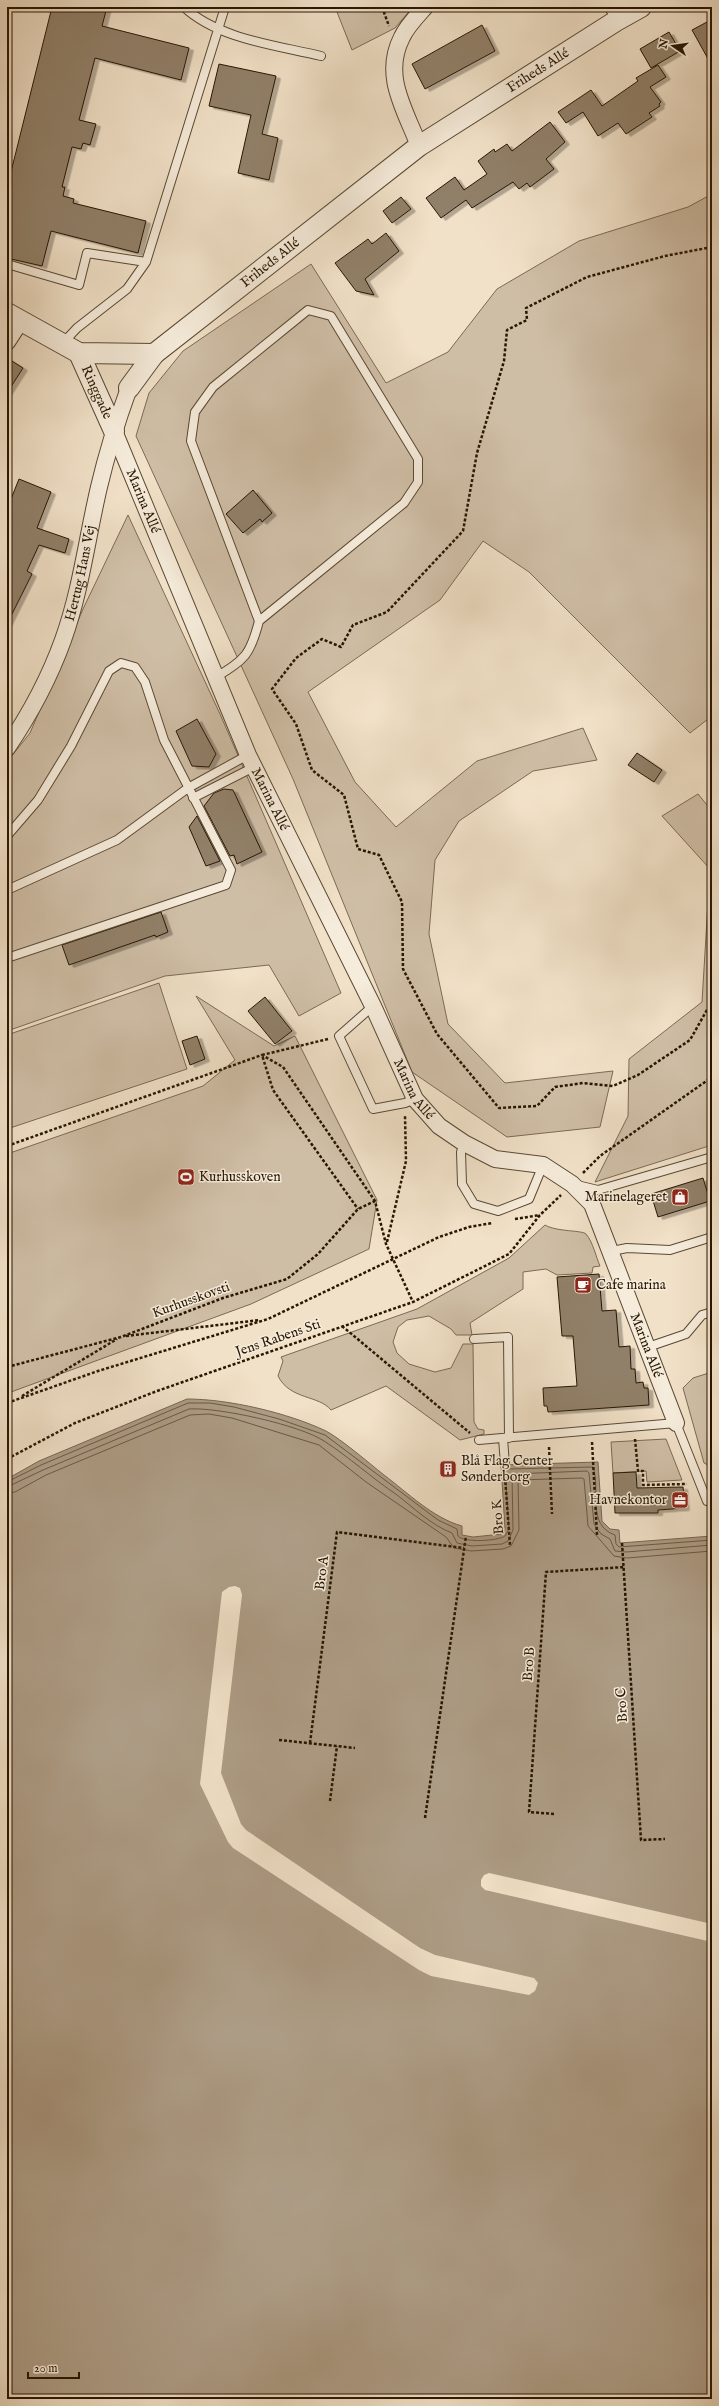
<svg xmlns="http://www.w3.org/2000/svg" width="719" height="2406" viewBox="0 0 719 2406" font-family="'IM FELL English',serif">
	<style>
		.green { fill: #cfbea6; stroke: #7c6a54 }
		.water { fill: #ad9c85; stroke: #786651 }
		.pier { fill: #f1e1c8 }
		.lines { fill: none; stroke-linecap: round; stroke-linejoin: round }
		.shore { stroke: #6a5944; stroke-width: 1 }
		.building { fill: #918069; stroke: #281602; filter: url(#shadow) }
		.service-casing { stroke: #5a4934; stroke-width: 10 }
		.minor-casing { stroke: #5a4934; stroke-width: 18 }
		.tertiary-casing { stroke: #5a4934; stroke-width: 22 }
		.path { stroke: #281602; stroke-width: 2.5; stroke-dasharray: 3 2; stroke-linecap: butt }
		.service { stroke: #f6ecdb; stroke-width: 8 }
		.minor { stroke: #f6ecdb; stroke-width: 16 }
		.tertiary { stroke: #f6ecdb; stroke-width: 20 }
		.labels { text-anchor: middle; dominant-baseline: central; stroke-width: 3; stroke-linejoin: round; paint-order: stroke }
		.street-label { font-size: 14px; fill: #281602; stroke: #f6ecdb }
		.poi-label { font-size: 14px; fill: #281602; stroke: #f6ecdb; text-anchor: start }
	</style>
	<defs>
		<filter id="shadow"><feDropShadow dx="4.5" dy="2.5" stdDeviation="0" flood-color="#0004"/></filter>
	</defs>
	<rect width="100%" height="100%" fill="#f1e1c8"/>
	<filter id="stains"><feTurbulence type="fractalNoise" baseFrequency=".005" numOctaves="4"/><feColorMatrix values="0 0 0 0 .2 0 0 0 0 .09 0 0 0 0 .02 0 0 0 .5 -.17"/></filter>
	<radialGradient id="worn" r=".72"><stop offset=".6" stop-color="#630" stop-opacity="0"/><stop offset="1" stop-color="#630" stop-opacity=".3"/></radialGradient>
	<path class="green" d="M 335,7 L 413,7 L 395,28 L 352,50 Z
		M 712,194 L 712,716 L 690,733 L 529,572 L 483,541 L 440,600 L 308,692 L 355,782 L 396,827 L 477,761 L 583,728 L 597,760 L 533,771 L 459,821 L 435,860 L 429,934 L 448,1024 L 505,1083 L 613,1071 L 600,1127 L 507,1137 L 412,1072 L 293,779 L 136,436 L 149,393 L 183,351 L 311,264 L 386,383 L 448,352 L 497,289 L 579,241 L 688,207 Z
		M 128,515 L 220,714 L 341,993 L 299,1016 L 269,965 L 165,976 L 7,1031 L 7,762 L 30,733 L 83,609 Z
		M 698,794 L 712,811 L 712,1145 L 595,1182 L 628,1116 L 629,1059 L 702,1002 L 710,869 L 662,816 Z
		M 159,983 L 187,1069 L 7,1129 L 7,1035 Z
		M 196,996 L 274,1046 L 295,1036 L 377,1200 L 369,1249 L 251,1304 L 11,1392 L 7,1400 L 7,1154 L 203,1086 L 235,1060 Z
		M 545,1225 C 557,1232 582,1230 586,1234 C 593,1242 596,1257 600,1266 L 593,1267 L 592,1273 L 557,1275 L 546,1269 L 523,1272 L 523,1289 L 470,1323 L 472,1335 L 456,1335 L 451,1329 L 429,1316 L 407,1320 L 398,1327 L 393,1342 L 397,1353 L 409,1364 L 435,1372 L 451,1368 L 463,1344 L 473,1344 L 474,1422 L 478,1429 L 484,1430 L 484,1434 L 460,1440 L 386,1386 L 331,1410 C 319,1395 290,1400 278,1376 L 283,1361 L 281,1357 L 417,1309 L 509,1258 Z
		M 712,1372 L 712,1467 L 704,1463 L 683,1388 L 693,1378 Z
		M 666,1439 L 682,1480 L 647,1482 L 646,1471 L 613,1473 L 611,1442 Z"/>
	<path class="water" d="M 187,1399 C 229,1399 288,1413 326,1431 C 341,1439 369,1463 384,1475 C 408,1493 433,1518 462,1526 L 462,1535 L 473,1537 L 502,1534 L 505,1529 L 501,1465 L 598,1462 L 602,1521 L 610,1529 L 619,1530 L 620,1543 L 712,1536 L 712,2399 L 7,2399 L 7,1479 L 39,1461 Z"/>
	<path class="pier" d="M 235,1586 L 240,1588 L 242,1595 L 221,1773 L 241,1824 L 246,1830 L 420,1948 L 435,1955 L 534,1978 L 538,1983 L 535,1991 L 529,1995 L 431,1976 L 419,1970 L 233,1848 L 228,1842 L 200,1784 L 222,1592 L 229,1587 Z
		M 489,1873 L 712,1924 L 712,1942 L 485,1890 L 481,1886 L 481,1880 L 484,1875 Z"/>
	<g class="lines">
		<path class="shore" d="M 508,1469 L 593,1467 C 601,1490 586,1525 615,1535 L 616,1544 L 619,1547 L 712,1540
			M 7,1482 L 41,1465 L 188,1403 L 210,1403 L 234,1407 L 279,1419 L 325,1435 L 438,1520 L 457,1529 L 458,1536 C 464,1543 498,1541 505,1536 L 509,1529 L 505,1470
			M 7,1487 L 43,1470 L 189,1409 C 218,1407 300,1425 324,1441 C 349,1457 372,1478 397,1495 C 414,1508 431,1525 452,1533 L 457,1543 L 472,1546 L 502,1544 L 508,1541 L 513,1530 L 512,1474 L 587,1471 L 589,1473 L 594,1524 L 601,1534 L 610,1539 L 615,1551 L 626,1552 L 712,1545
			M 7,1493 L 15,1492 L 46,1475 L 190,1415 L 209,1414 L 232,1418 L 319,1445 L 366,1482 L 446,1537 L 454,1548 L 471,1551 L 503,1549 L 511,1546 L 519,1530 L 518,1480 L 582,1478 L 584,1479 L 588,1526 L 614,1556 L 627,1558 L 712,1551"/>
	</g>
	<path class="building" d="M 52,7 L 107,7 L 102,26 L 189,48 L 181,80 L 95,58 L 79,120 L 96,124 L 90,145 L 83,143 L 81,149 L 72,147 L 62,187 L 65,187 L 63,196 L 74,199 L 73,203 L 146,221 L 138,253 L 51,231 L 42,266 L 7,258 L 7,188 Z
		M 707,22 L 708,25 L 712,23 L 712,66 L 692,30 Z
		M 482,25 L 495,51 L 425,89 L 412,64 Z
		M 669,32 L 680,51 L 651,68 L 640,49 Z
		M 219,64 L 276,76 L 262,134 L 278,138 L 269,180 L 238,173 L 251,115 L 209,106 Z
		M 658,65 L 666,77 L 650,87 L 661,102 L 659,104 L 660,106 L 649,113 L 652,117 L 626,134 L 618,123 L 598,136 L 583,112 L 566,123 L 558,112 L 591,90 L 602,106 L 638,81 L 636,78 Z
		M 550,122 L 565,142 L 546,159 L 554,169 L 530,187 L 527,183 L 519,189 L 513,182 L 472,208 L 466,200 L 441,218 L 426,198 L 455,177 L 464,190 L 487,174 L 478,161 L 494,149 L 495,152 L 507,144 L 512,151 Z
		M 401,197 L 411,209 L 392,223 L 383,211 Z
		M 386,233 L 399,251 L 365,279 L 374,295 L 356,291 L 335,263 L 368,239 L 372,244 Z
		M 7,358 L 23,368 L 7,393 Z
		M 19,479 L 51,492 L 37,528 L 69,539 L 65,553 L 39,545 L 27,571 L 32,574 L 7,624 L 7,509 Z
		M 253,490 L 272,513 L 262,522 L 260,519 L 243,533 L 226,514 Z
		M 197,719 L 216,754 L 209,767 L 192,766 L 176,731 Z
		M 637,753 L 662,770 L 654,782 L 628,765 Z
		M 224,789 L 233,790 L 262,852 L 237,864 L 234,855 L 230,856 L 204,806 L 214,793 Z
		M 197,816 L 220,861 L 206,866 L 189,827 Z
		M 161,912 L 168,932 L 156,937 L 155,935 L 69,965 L 62,945 Z
		M 265,997 L 292,1031 L 275,1044 L 248,1011 Z
		M 197,1036 L 205,1059 L 190,1065 L 182,1041 Z
		M 703,1178 L 710,1201 L 658,1217 L 651,1194 Z
		M 599,1274 L 602,1311 L 616,1310 L 619,1347 L 630,1346 L 631,1369 L 635,1369 L 636,1383 L 643,1382 L 644,1388 L 648,1388 L 649,1405 L 548,1412 L 547,1406 L 544,1406 L 543,1388 L 577,1386 L 573,1336 L 562,1336 L 557,1277 Z
		M 636,1472 L 637,1488 L 683,1487 L 685,1508 L 658,1510 L 658,1513 L 615,1513 L 613,1473 Z"/>
	<g class="lines">
		<defs>
			<path id="service" d="M 184,7 C 218,39 276,45 321,56
				M 609,7 L 616,21
				M 7,264 L 79,285 L 87,253 L 146,262 L 225,7
				M 63,343 L 77,328 L 127,289 L 146,262
				M 215,678 C 245,659 250,656 259,621 L 191,441 L 195,412 L 213,387 L 308,310 L 331,316 L 418,459 L 418,482 L 404,503 L 259,621
				M 193,798 L 254,767
				M 7,836 L 38,800 L 71,746 L 109,671 L 121,663 L 135,667 L 145,682 L 164,740 L 231,870 L 226,885 L 7,958
				M 7,890 L 117,840 L 188,788 L 248,755
				M 373,1006 L 339,1036 L 373,1109 L 405,1103 L 415,1099
				M 464,1143 L 461,1152 L 462,1184 L 474,1204 L 498,1211 L 529,1199 L 543,1165
				M 577,1185 L 598,1190 L 712,1157
				M 612,1251 L 627,1248 L 670,1250 L 712,1237
				M 474,1339 L 508,1337 L 509,1438
				M 648,1347 L 686,1334 L 702,1315 L 712,1312
				M 503,1438 L 505,1465
				M 479,1440 L 676,1423 L 707,1501 L 712,1500"/>
			<g id="minor">
				<path d="M 419,146 C 405,109 382,76 402,37 C 407,26 417,16 425,7"/>
				<path d="M 7,342 L 20,322"/>
				<path id="s1" d="M 114,431 L 248,755 L 373,1006 L 415,1099 L 439,1126 L 464,1143 L 495,1159 L 543,1165 L 572,1184 L 592,1204 L 676,1423"/>
				<path id="s2" d="M 7,748 C 30,714 49,679 63,640 C 81,590 87,538 99,487 C 107,453 117,421 129,388"/>
			</g>
			<g id="tertiary">
				<path d="M 7,313 L 79,353 L 154,354"/>
				<path id="s3" d="M 79,353 L 114,431"/>
				<path id="s4" d="M 129,388 L 154,354 L 419,146 L 616,21 L 641,7"/>
			</g>
		</defs>
		<use href="#service" class="service-casing"/>
		<use href="#minor" class="minor-casing"/>
		<use href="#tertiary" class="tertiary-casing"/>
		<path class="path" d="M 382,7 L 389,26
			M 712,247 L 665,256 L 587,277 L 526,308 L 527,320 L 507,330 L 504,361 L 477,453 L 463,531 L 387,612 L 353,625 L 341,647 L 322,639 L 296,658 L 272,689 L 296,724 L 312,770 L 344,795 L 358,849 L 379,855 L 402,902 L 403,969 L 437,1034 L 499,1108 L 537,1106 L 555,1087 L 583,1083 L 613,1086 L 638,1075 L 690,1040 L 712,1001
			M 328,1039 L 262,1055 L 273,1090 L 358,1209
			M 7,1146 L 262,1055 L 283,1067 L 375,1201 L 386,1244 L 413,1302
			M 583,1173 L 600,1156 L 712,1077
			M 515,1219 L 540,1215
			M 387,1242 L 406,1161 L 405,1115
			M 342,1326 L 470,1433
			M 126,1336 L 260,1320
			M 7,1367 L 121,1337 L 223,1298 L 287,1279 L 318,1254 L 358,1209 L 375,1201
			M 22,1396 L 117,1339
			M 7,1403 L 98,1371 L 268,1319 L 439,1237 L 469,1227 L 492,1223
			M 635,1439 L 638,1471 L 643,1471 L 643,1485 L 687,1484
			M 592,1442 L 597,1535
			M 549,1447 L 552,1514
			M 7,1459 L 75,1423 L 157,1391 L 413,1302 L 509,1254 L 540,1215 L 561,1195
			M 505,1477 L 510,1545
			M 622,1543 L 641,1840 L 665,1839
			M 279,1740 L 355,1748
			M 310,1743 L 337,1532 L 464,1548
			M 330,1801 L 337,1746
			M 554,1814 L 529,1812 L 546,1572 L 625,1567
			M 425,1818 L 466,1536"/>
		<use href="#service" class="service"/>
		<use href="#minor" class="minor"/>
		<use href="#tertiary" class="tertiary"/>
	</g>
	<defs>
		<symbol id="stadium-square" viewBox="-11 -11 22 22"><rect x="-9" y="-9" width="18" height="18" rx="4" fill="#8f2418" stroke="#f6ecdb"/><path d="M0-5a6.5 5 0 1 0 0 10a6.5 5 0 1 0 0-10ZM-3.5-1.8h7v3.6h-7Z" fill="#fff"/></symbol>
		<symbol id="shop-square" viewBox="-11 -11 22 22"><rect x="-9" y="-9" width="18" height="18" rx="4" fill="#8f2418" stroke="#f6ecdb"/><path d="M-5-2.5h2.3a2.7 3.5 0 0 1 5.4 0H5L5.5 6h-11ZM-1.5-2.5h3a1.5 2.3 0 0 0-3 0Z" fill="#fff"/></symbol>
		<symbol id="cafe-square" viewBox="-11 -11 22 22"><rect x="-9" y="-9" width="18" height="18" rx="4" fill="#8f2418" stroke="#f6ecdb"/><path d="M-5.5-4.5H6V0H3Q3 3.5 0 3.5H-2.5Q-5.5 3.5-5.5 0ZM3-3.2v2h1.7v-2ZM-6 4.5H4V6H-6Z" fill="#fff"/></symbol>
		<symbol id="building-square" viewBox="-11 -11 22 22"><rect x="-9" y="-9" width="18" height="18" rx="4" fill="#8f2418" stroke="#f6ecdb"/><path d="M-4-6H4V6H1V3H-1V6H-4ZM-2.5-4.3h1.7v1.8h-1.7ZM.8-4.3h1.7v1.8H.8ZM-2.5-1h1.7V.8h-1.7ZM.8-1h1.7V.8H.8Z" fill="#fff"/></symbol>
		<symbol id="office-square" viewBox="-11 -11 22 22"><rect x="-9" y="-9" width="18" height="18" rx="4" fill="#8f2418" stroke="#f6ecdb"/><path d="M-6-3h4V-5.5h4V-3h4V5H-6ZM-1-4.5V-3h2v-1.5ZM-6 0V1H6V0Z" fill="#fff"/></symbol>
	</defs>
	<g fill-rule="evenodd">
		<use href="#stadium-square" x="176" y="1167" width="20" height="20"/>
		<use href="#shop-square" x="670" y="1187" width="20" height="20"/>
		<use href="#cafe-square" x="573" y="1275" width="20" height="20"/>
		<use href="#building-square" x="438" y="1459" width="20" height="20"/>
		<use href="#office-square" x="670" y="1490" width="20" height="20"/>
	</g>
	<g class="labels">
		<g class="street-label">
			<text stroke="none"><textPath href="#s4" startOffset="520">Friheds Allé</textPath></text>
			<text stroke="none"><textPath href="#s4" startOffset="190">Friheds Allé</textPath></text>
			<text stroke="none"><textPath href="#s3" startOffset="43">Ringgade</textPath></text>
			<text stroke="none"><textPath href="#s1" startOffset="76">Marina Allé</textPath></text>
			<text stroke="none"><textPath href="#s2" startOffset="191">Hertug Hans Vej</textPath></text>
			<text stroke="none"><textPath href="#s1" startOffset="400">Marina Allé</textPath></text>
			<text stroke="none"><textPath href="#s1" startOffset="724">Marina Allé</textPath></text>
			<text transform="translate(191 1300) rotate(-20)">Kurhusskovsti</text>
			<text transform="translate(278 1338) rotate(-19)">Jens Rabens Sti</text>
			<text stroke="none"><textPath href="#s1" startOffset="1097">Marina Allé</textPath></text>
			<text transform="translate(498 1517) rotate(-94)">Bro K</text>
			<text transform="translate(322 1573) rotate(-83)">Bro A</text>
			<text transform="translate(529 1664) rotate(-86)">Bro B</text>
			<text transform="translate(622 1705) rotate(-93)">Bro C</text>
		</g>
		<g class="poi-label">
			<text x="199" y="1177">Kurhusskoven</text>
			<text x="667" y="1197" text-anchor="end">Marinelageret</text>
			<text x="596" y="1285">Cafe marina</text>
			<text x="461" y="1461">Blå Flag Center<tspan x="461" dy="16">Sønderborg</tspan></text>
			<text x="667" y="1500" text-anchor="end">Havnekontor</text>
		</g>
	</g>
	<rect width="719" height="2406" fill="none" stroke="#f1e1c8" stroke-width="24"/>
	<rect x="8" y="8" width="703" height="2390" fill="none" stroke="#281602" stroke-width="2"/>
	<rect x="12" y="12" width="695" height="2382" fill="none" stroke="#281602"/>
	<g transform="translate(673 46) rotate(283)" stroke="#f6ecdb" stroke-width="3" paint-order="stroke">
	<path d="M0-3L7 15L0 10L-7 15Z" fill="#281602"/>
	<text y="-6" font-size="11" font-weight="bold" text-anchor="middle" fill="#281602">N</text>
	</g>
	<path d="M28 2372v6h51v-6" fill="none" stroke="#281602" stroke-width="2"/>
	<text x="34" y="2372" font-size="12" fill="#281602" stroke="#f6ecdb" stroke-width="3" paint-order="stroke">20 m</text>
	<rect width="100%" height="100%" filter="url(#stains)"/>
	<rect width="100%" height="100%" fill="url(#worn)"/>
</svg>
